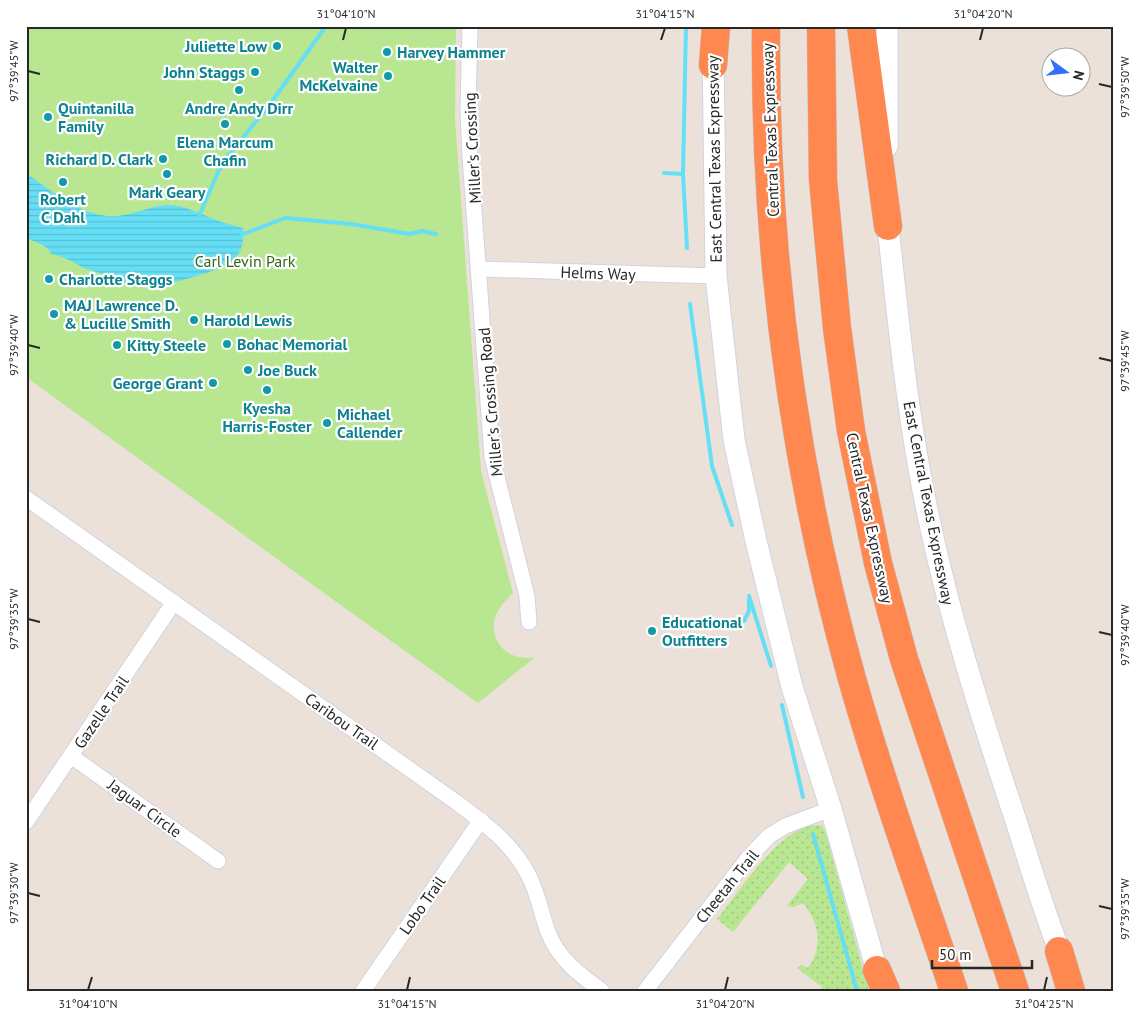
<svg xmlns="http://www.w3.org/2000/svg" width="1139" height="1017" viewBox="0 0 1139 1017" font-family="'PT Sans',sans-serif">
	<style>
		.grass { fill: url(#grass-dots) }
		.park { fill: #b8e691 }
		.water { fill: url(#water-rules) }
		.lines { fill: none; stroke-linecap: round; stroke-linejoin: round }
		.stream { stroke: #64dff5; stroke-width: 4 }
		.minor-casing { stroke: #ced4e2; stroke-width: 17 }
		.secondary-casing { stroke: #ced4e2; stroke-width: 23 }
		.motorway-casing { stroke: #c3c3c3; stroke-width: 29 }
		.minor { stroke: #fff; stroke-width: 15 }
		.secondary { stroke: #fff; stroke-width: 21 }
		.motorway { stroke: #ff8850; stroke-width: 28 }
		.ticks { fill: none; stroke: #282828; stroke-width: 2 }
		.culture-dot { fill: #0f9aa8; stroke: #fff; stroke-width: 2 }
		.labels { text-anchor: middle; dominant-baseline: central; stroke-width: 4.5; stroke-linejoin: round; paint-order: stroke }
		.culture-label { font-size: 16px; font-weight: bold; fill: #0d838f; stroke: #fff; text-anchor: start }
		.street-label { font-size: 16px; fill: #282828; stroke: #fff }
		.park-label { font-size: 16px; fill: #306815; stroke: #fff }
		.neatline { fill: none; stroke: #282828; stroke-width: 2 }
		.ticks-label { font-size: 12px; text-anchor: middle; fill: #282828 }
	</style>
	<defs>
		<pattern id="grass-dots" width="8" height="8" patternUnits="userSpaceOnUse" patternTransform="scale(1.25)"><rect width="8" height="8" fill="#b8e691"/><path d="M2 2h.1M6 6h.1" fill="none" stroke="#9ec57d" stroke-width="1.8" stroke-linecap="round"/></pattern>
		<pattern id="water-rules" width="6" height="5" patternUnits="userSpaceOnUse" patternTransform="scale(1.25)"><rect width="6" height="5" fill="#64dff5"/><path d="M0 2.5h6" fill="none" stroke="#57bfd2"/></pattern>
	</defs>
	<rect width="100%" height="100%" fill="#ece1d8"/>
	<path class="grass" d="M 822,825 L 826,834 L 869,991 L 819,991 L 822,987 L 797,968 L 801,965 L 808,968 C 824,946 819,923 803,903 L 793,907 L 787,906 L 808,879 L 789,862 L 733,932 L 717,919 C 738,893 772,840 803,828 C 809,825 816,825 822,825 Z"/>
	<path class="park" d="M 26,26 L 456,26 L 455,119 L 481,471 L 513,593 C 507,599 499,607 496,615 C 489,633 499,653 519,657 C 524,658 529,658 534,658 L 478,703 L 335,601 L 26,377 Z"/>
	<path class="water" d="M 26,173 C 53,192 84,219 118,216 C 135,214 150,206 167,205 C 183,204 199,214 214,219 C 223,223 234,225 243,228 C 244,239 243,251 234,259 C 219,273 152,291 132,285 C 119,281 106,275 93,271 C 78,267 67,256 51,254 C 49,246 34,241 26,238 Z"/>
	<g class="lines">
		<path class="stream" d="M 686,26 L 683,174 L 687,248
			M 664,173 L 683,174
			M 199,216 L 218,172 L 228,156 L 270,104 L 326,26
			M 241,235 L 285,218 L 351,224 L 410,234 L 422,231 L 436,234
			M 690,304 L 712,466 L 732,525
			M 749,596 L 771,666
			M 744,621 L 749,611 L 749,600
			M 782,705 L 803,797
			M 813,834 L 857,991"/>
		<defs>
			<path id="minor" d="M 470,26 L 468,110 L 470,156 L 492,457 L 527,596 L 529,622
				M 479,269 L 716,276
				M 26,498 L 456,802 C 484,823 512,843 528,874 C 538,893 541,913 548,932 C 558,959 580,975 602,991
				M 71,756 L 218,861
				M 26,822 L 174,602
				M 363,991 L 481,820
				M 645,991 L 748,858 L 769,836 L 785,826 L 831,809"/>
			<path id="secondary" d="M 887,26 L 887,146
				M 713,49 L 716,276 L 734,440 L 756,541 L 792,687 L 831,809 L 881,985
				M 888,212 L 888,226 C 899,329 909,432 932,533 C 954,632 985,728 1017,824 C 1032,871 1046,919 1065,965"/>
			<path id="motorway" d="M 766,26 C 764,246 793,467 852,679 C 882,784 919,887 954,991
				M 821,26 L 823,180 L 837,328 L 851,431 L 878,563 L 904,659 L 1015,991
				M 861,26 L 888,226
				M 713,65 L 716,26
				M 1059,951 L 1071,991
				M 877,970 L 886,991"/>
		</defs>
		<use href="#minor" class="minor-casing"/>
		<use href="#secondary" class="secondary-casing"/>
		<use href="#motorway" class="motorway-casing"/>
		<use href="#minor" class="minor"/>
		<use href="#secondary" class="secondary"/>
		<use href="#motorway" class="motorway"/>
	</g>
	<path class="ticks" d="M 343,40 L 346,28M 661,40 L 665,28M 980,40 L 983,28M 28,71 L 40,74M 1099,84 L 1112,87M 28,345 L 40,348M 1099,358 L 1112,361M 28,619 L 40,622M 1099,632 L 1112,635M 28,893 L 40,896M 1099,906 L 1112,909M 88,990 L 92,977M 407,990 L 410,977M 725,990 L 728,977M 1044,990 L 1047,977"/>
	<g class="culture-dot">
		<circle cx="277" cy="46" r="5"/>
		<circle cx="387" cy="52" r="5"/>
		<circle cx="255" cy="72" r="5"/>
		<circle cx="388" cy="76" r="5"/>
		<circle cx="239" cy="90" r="5"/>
		<circle cx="48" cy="117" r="5"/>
		<circle cx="225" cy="124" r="5"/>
		<circle cx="163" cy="159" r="5"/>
		<circle cx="167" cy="174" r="5"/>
		<circle cx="63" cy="182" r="5"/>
		<circle cx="49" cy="279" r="5"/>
		<circle cx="54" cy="314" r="5"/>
		<circle cx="194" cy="320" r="5"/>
		<circle cx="227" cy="344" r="5"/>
		<circle cx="117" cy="345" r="5"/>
		<circle cx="248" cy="370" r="5"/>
		<circle cx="213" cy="383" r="5"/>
		<circle cx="267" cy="390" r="5"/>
		<circle cx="327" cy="423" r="5"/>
		<circle cx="652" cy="631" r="5"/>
	</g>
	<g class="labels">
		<g class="culture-label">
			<text x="267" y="46" text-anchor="end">Juliette Low</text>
			<text x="397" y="52">Harvey Hammer</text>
			<text x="378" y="67" text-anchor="end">Walter<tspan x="378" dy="18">McKelvaine</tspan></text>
			<text x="245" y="72" text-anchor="end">John Staggs</text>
			<text x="58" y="108">Quintanilla<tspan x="58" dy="18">Family</tspan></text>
			<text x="239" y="108" text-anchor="middle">Andre Andy Dirr</text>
			<text x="225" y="142" text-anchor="middle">Elena Marcum<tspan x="225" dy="18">Chafin</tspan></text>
			<text x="153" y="159" text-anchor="end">Richard D. Clark</text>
			<text x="167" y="192" text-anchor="middle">Mark Geary</text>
			<text x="63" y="199" text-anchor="middle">Robert<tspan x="63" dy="18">C Dahl</tspan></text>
			<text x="59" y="279">Charlotte Staggs</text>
			<text x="64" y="305">MAJ Lawrence D.<tspan x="64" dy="18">&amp; Lucille Smith</tspan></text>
			<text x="204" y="320">Harold Lewis</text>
			<text x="237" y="344">Bohac Memorial</text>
			<text x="127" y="345">Kitty Steele</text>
			<text x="258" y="370">Joe Buck</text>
			<text x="203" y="383" text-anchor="end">George Grant</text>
			<text x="267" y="408" text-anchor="middle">Kyesha<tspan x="267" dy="18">Harris-Foster</tspan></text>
			<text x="337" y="414">Michael<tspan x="337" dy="18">Callender</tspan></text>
			<text x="662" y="622">Educational<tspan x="662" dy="18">Outfitters</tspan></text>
		</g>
		<g class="street-label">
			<text transform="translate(770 130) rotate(-92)">Central Texas Expressway</text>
			<text transform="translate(472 148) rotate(-93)">Miller's Crossing</text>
			<text transform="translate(714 159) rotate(-91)">East Central Texas Expressway</text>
			<text transform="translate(598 273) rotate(2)">Helms Way</text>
			<text transform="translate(490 402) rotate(-95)">Miller's Crossing Road</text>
			<text transform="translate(929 503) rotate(79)">East Central Texas Expressway</text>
			<text transform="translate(870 518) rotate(78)">Central Texas Expressway</text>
			<text transform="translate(101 712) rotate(-56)">Gazelle Trail</text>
			<text transform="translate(342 721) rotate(35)">Caribou Trail</text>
			<text transform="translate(145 808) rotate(36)">Jaguar Circle</text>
			<text transform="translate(727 886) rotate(-51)">Cheetah Trail</text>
			<text transform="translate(422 905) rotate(-55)">Lobo Trail</text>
		</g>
		<g class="park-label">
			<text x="245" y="261">Carl Levin Park</text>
		</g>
	</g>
	<rect width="1139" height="1017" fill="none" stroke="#ffffff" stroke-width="55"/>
	<g transform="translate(1066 72) rotate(105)"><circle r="24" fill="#ffffff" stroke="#a9a9a9"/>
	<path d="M0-4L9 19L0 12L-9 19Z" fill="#326fff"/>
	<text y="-8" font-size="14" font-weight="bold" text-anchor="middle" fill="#282828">N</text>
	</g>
	<path d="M932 960v8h100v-8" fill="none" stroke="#282828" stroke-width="2.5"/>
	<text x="939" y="960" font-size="15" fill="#282828" stroke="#ffffff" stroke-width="4" paint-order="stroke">50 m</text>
	<rect x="28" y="28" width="1084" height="962" class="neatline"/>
	<g class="ticks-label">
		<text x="346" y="18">31°04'10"N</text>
		<text x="665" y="18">31°04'15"N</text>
		<text x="983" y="18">31°04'20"N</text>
		<text transform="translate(14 71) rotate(-90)" y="4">97°39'45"W</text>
		<text transform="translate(1125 87) rotate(-90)" y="4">97°39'50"W</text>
		<text transform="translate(14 345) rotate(-90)" y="4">97°39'40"W</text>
		<text transform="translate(1125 361) rotate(-90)" y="4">97°39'45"W</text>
		<text transform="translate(14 619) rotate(-90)" y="4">97°39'35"W</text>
		<text transform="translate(1125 635) rotate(-90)" y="4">97°39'40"W</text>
		<text transform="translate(14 893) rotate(-90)" y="4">97°39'30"W</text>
		<text transform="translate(1125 909) rotate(-90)" y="4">97°39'35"W</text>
		<text x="88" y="1008">31°04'10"N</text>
		<text x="407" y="1008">31°04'15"N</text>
		<text x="725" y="1008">31°04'20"N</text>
		<text x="1044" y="1008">31°04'25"N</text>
	</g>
</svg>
